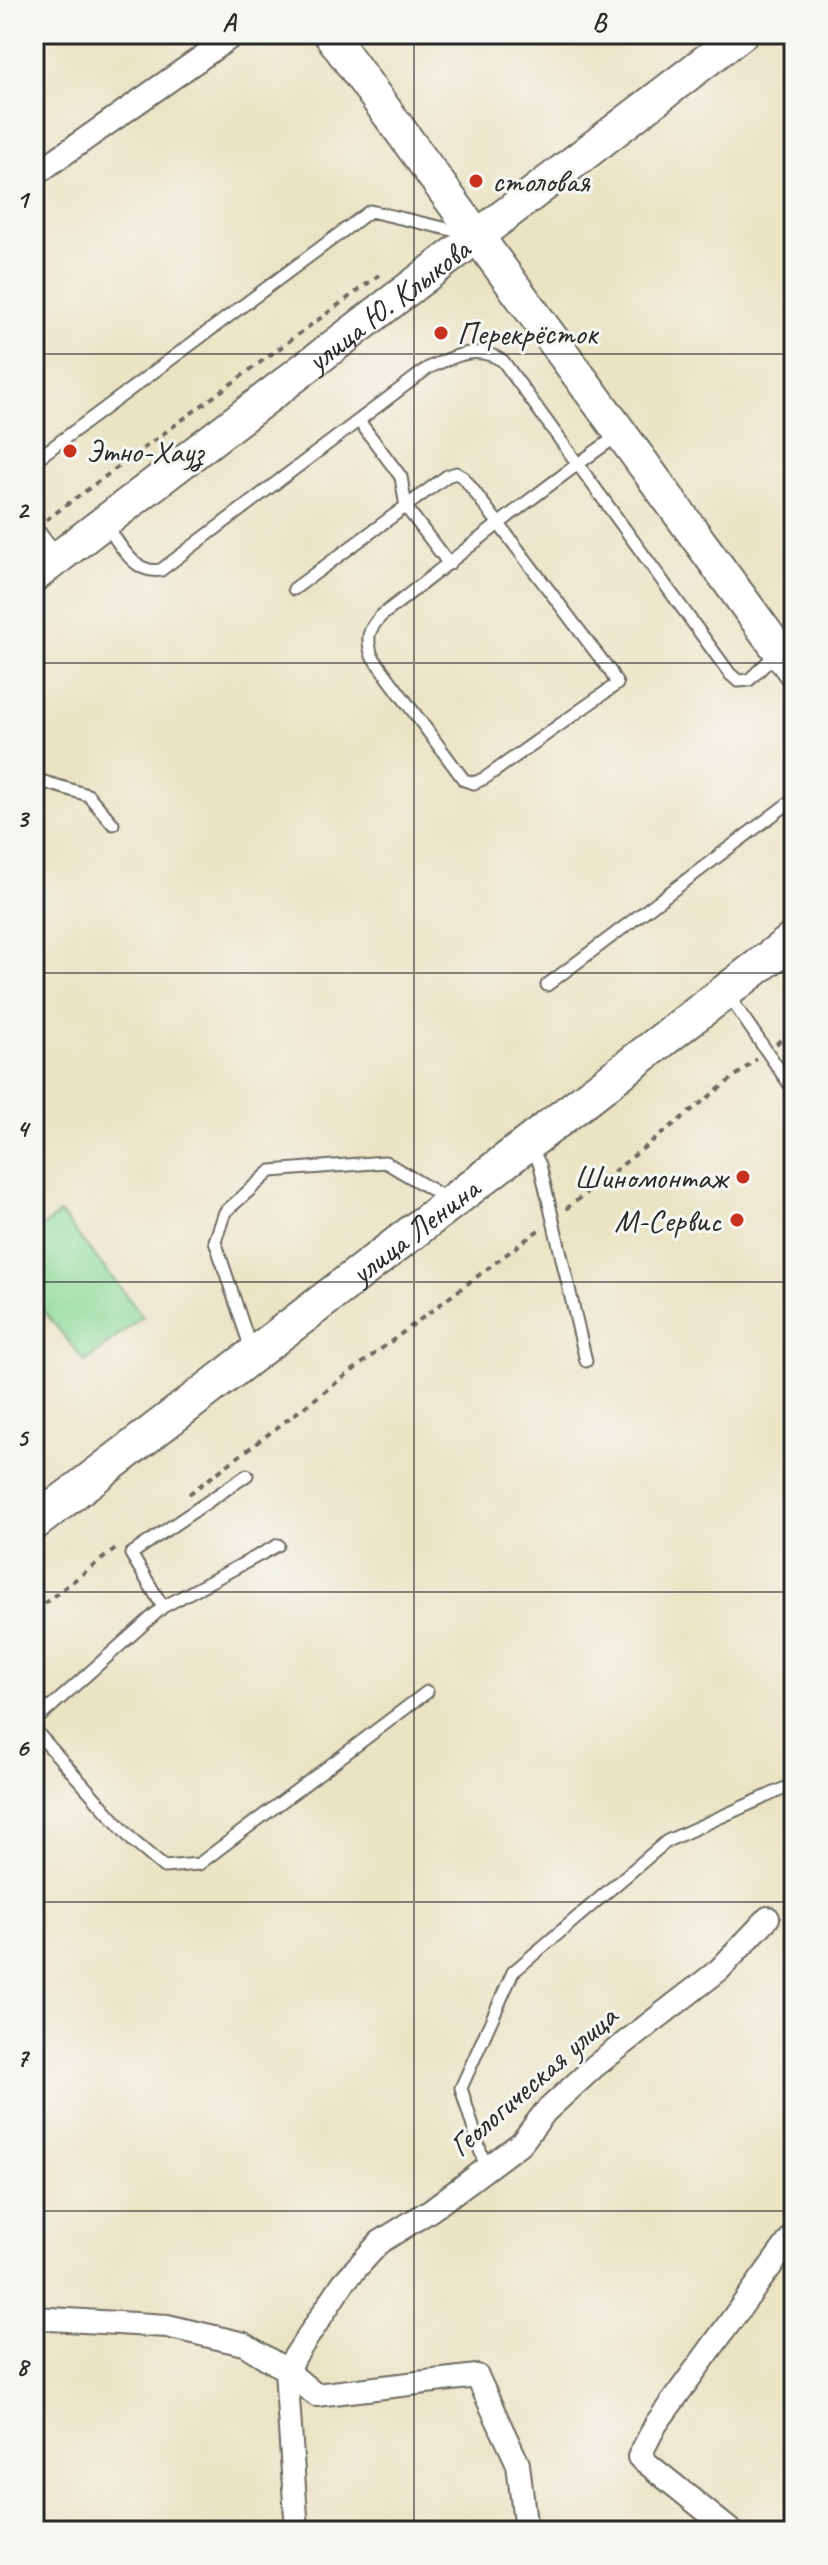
<svg xmlns="http://www.w3.org/2000/svg" width="828" height="2565" viewBox="0 0 828 2565" font-family="Caveat,sans-serif">
	<style>
		.green { fill: #8cd997; stroke: #5c8261; stroke-width: 2 }
		.lines { fill: none; stroke-linecap: round; stroke-linejoin: round }
		.lane-casing { stroke: #6e6b61; stroke-width: 15 }
		.street-casing { stroke: #6e6b61; stroke-width: 26 }
		.secondary-casing { stroke: #6e6b61; stroke-width: 36 }
		.primary-casing { stroke: #6e6b61; stroke-width: 38 }
		.path { stroke: #6e6b61; stroke-width: 4; stroke-dasharray: 6 6; stroke-linecap: butt }
		.lane { stroke: #fff; stroke-width: 11 }
		.street { stroke: #fff; stroke-width: 22 }
		.secondary { stroke: #fff; stroke-width: 32 }
		.primary { stroke: #fff; stroke-width: 34 }
		.grid { fill: none; stroke: #2b2b2b; stroke-width: 2; stroke-opacity: 0.55 }
		.poi-dot { fill: #c8321e; stroke: #f6f6f2; stroke-width: 3 }
		.labels { text-anchor: middle; dominant-baseline: central; stroke-width: 6; stroke-linejoin: round; paint-order: stroke }
		.poi-label { font-size: 32px; fill: #2b2b2b; stroke: #f6f6f2; text-anchor: start }
		.street-label { font-size: 32px; fill: #2b2b2b; stroke: #f6f6f2 }
		.neatline { fill: none; stroke: #2b2b2b; stroke-width: 3 }
		.grid-label { font-size: 26px; text-anchor: middle; font-weight: bold; fill: #2b2b2b }
	</style>
	<rect width="100%" height="100%" fill="#f6f6f2"/>
	<filter id="ink" filterUnits="userSpaceOnUse"><feTurbulence type="fractalNoise" baseFrequency=".0125" numOctaves="2"/><feDisplacementMap in="SourceGraphic" scale="16" xChannelSelector="R" yChannelSelector="G"/><feConvolveMatrix kernelMatrix="1 2 1 2 8 2 1 2 1" color-interpolation-filters="sRGB"/></filter>
	<filter id="wash" filterUnits="userSpaceOnUse"><feTurbulence type="fractalNoise" baseFrequency=".006" numOctaves="4" result="noise"/><feDisplacementMap in="SourceGraphic" scale="32" xChannelSelector="R" yChannelSelector="G"/><feGaussianBlur stdDeviation="1.8" result="paint"/><feColorMatrix in="noise" values="0 0 0 0 0 0 0 0 0 0 0 0 0 0 0 0 0 1.4 0 .05"/><feComposite in="paint" operator="in"/></filter>
	<g filter="url(#wash)">
		<rect width="100%" height="100%" fill="#eae3c4"/>
		<path class="green" d="M 60,1213 L 143,1316 L 85,1362 L 34,1299 L 34,1234 Z"/>
	</g>
	<g filter="url(#ink)">
		<g class="lines">
			<defs>
				<path id="lane" d="M 359,421 L 401,477 L 406,507 L 449,564
					M 34,461 L 370,211 L 465,233
					M 106,525 C 120,544 134,575 161,570 L 428,368 C 455,356 476,344 503,361 L 730,674 L 738,681 L 749,680 L 776,654
					M 294,589 L 447,476 L 456,473 L 464,478 L 610,671 L 617,684 L 485,778 L 474,783 L 464,780 L 372,656 C 366,637 368,630 381,616 C 459,555 536,493 617,436
					M 34,779 L 88,795 L 113,824
					M 547,985 L 794,799
					M 728,995 L 794,1091
					M 530,1145 L 540,1165 L 586,1361
					M 251,1349 L 215,1241 L 225,1212 L 271,1171 L 385,1162 L 449,1200
					M 163,1607 L 131,1554 L 247,1475
					M 34,1722 L 163,1607 L 278,1545
					M 34,1729 L 133,1841 L 164,1867 L 199,1864 L 427,1692
					M 485,2166 L 461,2088 L 513,1972 L 667,1841 L 794,1784"/>
				<path id="street" d="M 34,175 L 235,34
					M 34,534 L 54,560
					M 34,2318 L 167,2326 L 244,2344 L 286,2370 L 316,2395 L 477,2376 L 518,2464 L 526,2531
					M 286,2370 L 343,2283 L 380,2242 L 431,2210 L 522,2142 L 545,2112 L 595,2066 L 719,1970 L 768,1918
					M 286,2370 L 297,2531
					M 731,2531 L 639,2457 L 656,2424 L 794,2234"/>
				<g id="secondary">
					<path d="M 330,34 L 794,671"/>
					<path id="s1" d="M 34,576 L 741,34"/>
				</g>
				<g id="primary">
					<path id="s2" d="M 34,1523 L 794,939"/>
				</g>
			</defs>
			<use href="#lane" class="lane-casing"/>
			<use href="#street" class="street-casing"/>
			<use href="#secondary" class="secondary-casing"/>
			<use href="#primary" class="primary-casing"/>
			<path class="path" d="M 46,520 L 379,275
				M 776,1044 L 794,1029
				M 566,1209 L 757,1059
				M 189,1494 L 540,1229
				M 34,1611 L 118,1547"/>
			<use href="#lane" class="lane"/>
			<use href="#street" class="street"/>
			<use href="#secondary" class="secondary"/>
			<use href="#primary" class="primary"/>
		</g>
	</g>
	<path class="grid" d="M 414,34 L 414,2531M 34,354 L 794,354M 34,663 L 794,663M 34,973 L 794,973M 34,1282 L 794,1282M 34,1592 L 794,1592M 34,1902 L 794,1902M 34,2211 L 794,2211"/>
	<g class="poi-dot">
		<circle cx="476" cy="181" r="8"/>
		<circle cx="441" cy="333" r="8"/>
		<circle cx="70" cy="451" r="8"/>
		<circle cx="743" cy="1177" r="8"/>
		<circle cx="737" cy="1220" r="8"/>
	</g>
	<g class="labels">
		<g class="poi-label">
			<text x="492" y="181">столовая</text>
			<text x="457" y="333">Перекрёсток</text>
			<text x="86" y="451">Этно-Хауз</text>
			<text x="727" y="1177" text-anchor="end">Шиномонтаж</text>
			<text x="721" y="1220" text-anchor="end">М-Сервис</text>
		</g>
		<g class="street-label">
			<text stroke="none"><textPath href="#s1" startOffset="446">улица Ю. Клыкова</textPath></text>
			<text stroke="none"><textPath href="#s2" startOffset="480">улица Ленина</textPath></text>
			<text transform="translate(533 2081) rotate(-41)">Геологическая улица</text>
		</g>
	</g>
	<rect width="828" height="2565" fill="none" stroke="#f6f6f2" stroke-width="88"/>
	<rect x="44" y="44" width="740" height="2477" class="neatline"/>
	<g class="grid-label">
		<text x="229" y="31">A</text>
		<text x="599" y="31">B</text>
		<text x="22" y="208">1</text>
		<text x="22" y="518">2</text>
		<text x="22" y="827">3</text>
		<text x="22" y="1137">4</text>
		<text x="22" y="1446">5</text>
		<text x="22" y="1756">6</text>
		<text x="22" y="2066">7</text>
		<text x="22" y="2375">8</text>
	</g>
</svg>
